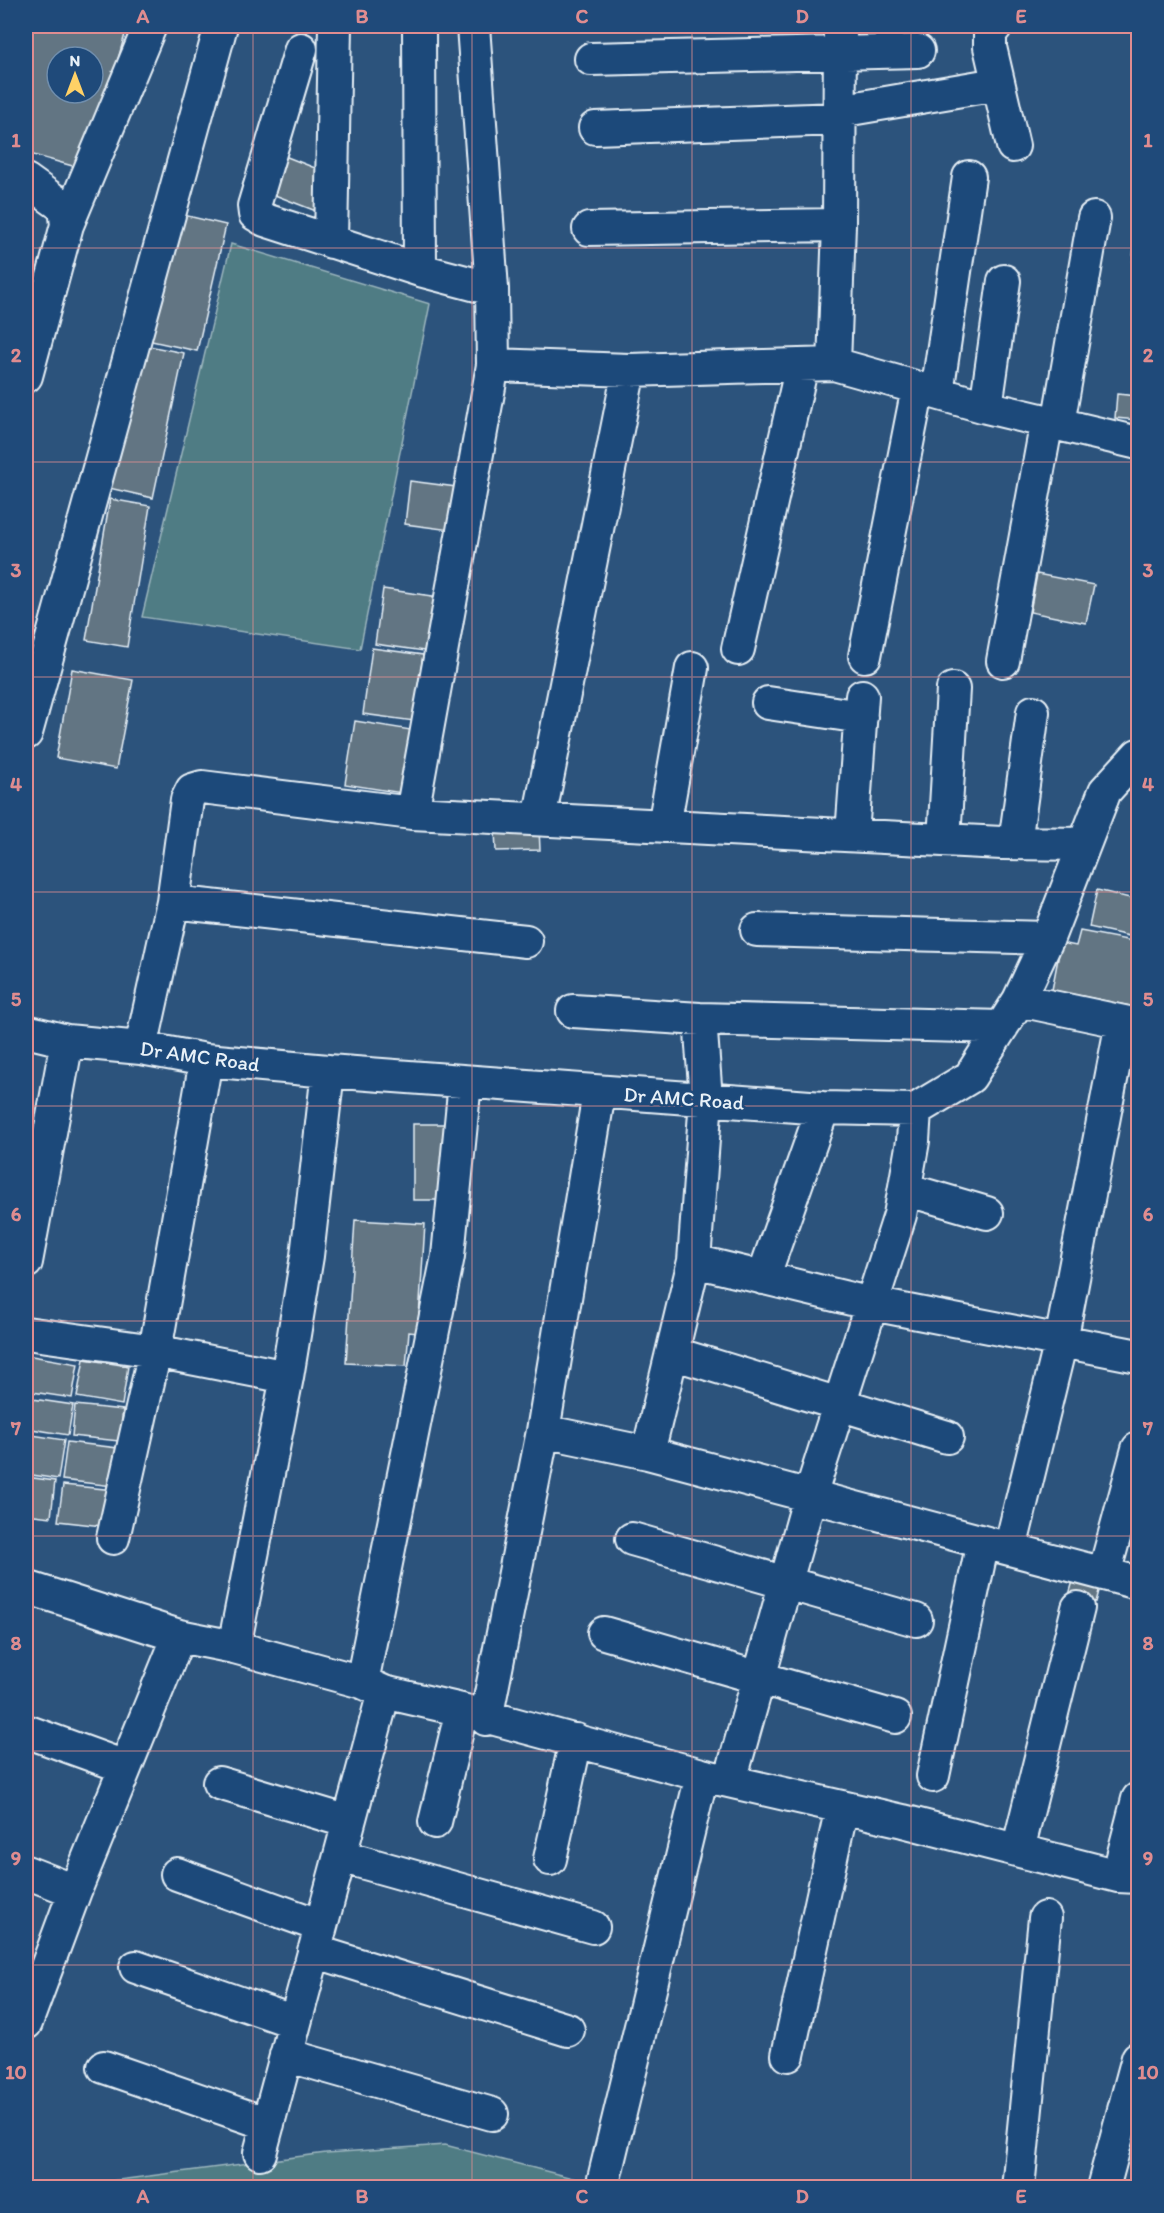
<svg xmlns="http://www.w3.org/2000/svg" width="1164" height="2213" viewBox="0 0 1164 2213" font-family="Itim,sans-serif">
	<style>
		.green { fill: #507c84; stroke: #9cb6be; stroke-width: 1.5 }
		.building { fill: #627583; stroke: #e8f1f8; stroke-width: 1.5; fill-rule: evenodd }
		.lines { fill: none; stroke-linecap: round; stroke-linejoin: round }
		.minor-casing { stroke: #e8f1f8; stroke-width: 36 }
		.minor { stroke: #1f4a7a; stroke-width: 32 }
		.grid { fill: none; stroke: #df8c90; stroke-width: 1.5; stroke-opacity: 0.55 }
		.labels { text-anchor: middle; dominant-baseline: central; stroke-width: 5; stroke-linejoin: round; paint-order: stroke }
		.street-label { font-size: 21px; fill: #e8f1f8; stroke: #1f4a7a }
		.neatline { fill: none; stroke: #df8c90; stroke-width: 2 }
		.grid-label { font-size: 20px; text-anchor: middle; font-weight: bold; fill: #df8c90 }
	</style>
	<rect width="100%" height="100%" fill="#2c537c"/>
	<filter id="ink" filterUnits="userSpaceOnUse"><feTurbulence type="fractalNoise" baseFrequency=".0167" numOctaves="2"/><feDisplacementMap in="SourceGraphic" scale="12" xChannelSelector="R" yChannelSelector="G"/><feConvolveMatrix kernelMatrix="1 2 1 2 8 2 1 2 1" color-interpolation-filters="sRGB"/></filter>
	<g filter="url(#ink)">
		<path class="green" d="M 231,244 L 430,304 L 360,649 L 142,617 Z
			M 445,2145 L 607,2187 L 57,2188 L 326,2153 Z"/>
		<path class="building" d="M 26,26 L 127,27 L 87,170 L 26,153 ZM 57,57 L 93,57 L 93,93 L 57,93 Z
			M 277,153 L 330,174 L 316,211 L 262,190 Z
			M 1138,203 L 1138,269 L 1132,268 Z
			M 175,213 L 226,225 L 197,351 L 147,340 Z
			M 139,344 L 184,353 L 153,498 L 109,488 Z
			M 1117,394 L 1138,396 L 1138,420 L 1115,418 Z
			M 410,481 L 464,488 L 458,531 L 405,524 Z
			M 110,499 L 150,506 L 127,647 L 86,640 Z
			M 1037,574 L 1094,585 L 1086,623 L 1030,612 Z
			M 383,589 L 439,597 L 431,652 L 375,644 Z
			M 26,631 L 46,637 L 26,706 Z
			M 372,648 L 423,655 L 414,721 L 363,714 Z
			M 72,669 L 133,680 L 116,769 L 56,758 Z
			M 355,721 L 411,730 L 402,793 L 345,784 Z
			M 539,828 L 540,850 L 496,851 L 495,830 Z
			M 1097,890 L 1138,900 L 1138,938 L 1089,927 Z
			M 1080,931 L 1138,942 L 1138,990 L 1135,1007 L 1052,990 L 1061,943 L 1076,946 Z
			M 413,1124 L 444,1124 L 444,1200 L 413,1200 Z
			M 355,1220 L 425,1224 L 418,1333 L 409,1332 L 406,1366 L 346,1363 Z
			M 26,1355 L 78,1364 L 72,1398 L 26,1391 Z
			M 84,1359 L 128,1366 L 122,1405 L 77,1397 Z
			M 26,1398 L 73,1405 L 68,1435 L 26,1428 Z
			M 75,1405 L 123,1410 L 119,1441 L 72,1436 Z
			M 26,1434 L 64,1440 L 58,1479 L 26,1474 Z
			M 67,1442 L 118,1448 L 113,1486 L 62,1480 Z
			M 26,1477 L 55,1481 L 51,1517 L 26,1514 Z
			M 63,1485 L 115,1490 L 111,1527 L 58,1521 Z
			M 1075,1574 L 1102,1580 L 1096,1602 L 1069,1595 Z"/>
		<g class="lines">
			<defs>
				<path id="minor" d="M 419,26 L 420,270
					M 473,26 L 492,289
					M 996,26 L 990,33 L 990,47 L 1013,146
					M 301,49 L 254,206 L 255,214 L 265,220 L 420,270 L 492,289 L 493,365 L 412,813
					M 591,59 L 918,51
					M 839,111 L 997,84
					M 595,128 L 839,119
					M 26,180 L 65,208 L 67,225 L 26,376
					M 67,225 L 150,26
					M 589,229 L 839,225
					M 331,242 L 335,26
					M 834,364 L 839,225 L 840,26
					M 493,365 L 629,370 L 834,364 L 986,407 L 1138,443
					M 937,393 L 969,177
					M 986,407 L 1004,281
					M 1058,424 L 1094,218
					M 738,649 L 802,365
					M 865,656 L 918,388
					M 1003,661 L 1047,421
					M 768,703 L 861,717
					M 26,733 L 221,26
					M 539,819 L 629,370
					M 664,826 L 692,668
					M 852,835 L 862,696
					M 944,840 L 953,689
					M 1015,843 L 1033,712
					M 173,902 L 526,941
					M 757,930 L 1048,938
					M 1019,1000 L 1138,1025
					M 573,1011 L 700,1019 L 1002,1027
					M 26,1031 L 67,1041 L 141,1048 L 206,1060 L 328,1071 L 823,1108 L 915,1110 L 970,1077 L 1019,1000 L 1048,938 L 1105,791 L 1138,755
					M 141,1048 L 173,902 L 187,800 L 192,790 L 202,787 L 412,813 L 1002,843 L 1084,844
					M 905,1189 L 987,1213
					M 694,1261 L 706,1099 L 700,1019
					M 26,1262 L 67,1041
					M 763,1278 L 823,1108
					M 26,1333 L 155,1351 L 287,1377 L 234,1647
					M 672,1353 L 947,1437
					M 287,1377 L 307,1256 L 328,1071
					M 543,1431 L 648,1453 L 1138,1583
					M 648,1453 L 694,1261 L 872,1304 L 1138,1356
					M 113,1538 L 155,1351 L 206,1060
					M 632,1539 L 916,1620
					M 1010,1549 L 1061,1341 L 1122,1022
					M 1104,1574 L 1138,1449
					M 26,1587 L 179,1636 L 234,1647 L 362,1682 L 384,1692 L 462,1710 L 702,1775 L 903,1821 L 1118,1876 L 1138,1877
					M 604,1633 L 895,1717
					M 362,1682 L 448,1256 L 465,1082
					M 486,1719 L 543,1431 L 599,1093
					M 26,1731 L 125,1767
					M 933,1776 L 983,1542
					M 730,1781 L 810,1496 L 900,1215 L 913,1141 L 915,1110
					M 219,1783 L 349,1822
					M 435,1822 L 462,1710
					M 1018,1850 L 1078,1608
					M 340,1856 L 593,1927
					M 550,1859 L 576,1740
					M 26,1872 L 75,1891
					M 177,1874 L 321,1926
					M 1118,1876 L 1138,1799
					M 314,1951 L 568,2030
					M 136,1967 L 295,2022
					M 26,2023 L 75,1891 L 179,1636
					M 286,2055 L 492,2114
					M 788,2055 L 842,1807
					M 104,2067 L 268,2124
					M 260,2153 L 384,1692
					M 603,2183 L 702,1775
					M 1018,2188 L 1045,1918
					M 1103,2188 L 1138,2058"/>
			</defs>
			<use href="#minor" class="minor-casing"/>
			<use href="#minor" class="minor"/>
		</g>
	</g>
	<path class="grid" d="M 253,26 L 253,2188M 472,26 L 472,2188M 692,26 L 692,2188M 911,26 L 911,2188M 26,248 L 1138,248M 26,462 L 1138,462M 26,677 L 1138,677M 26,892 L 1138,892M 26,1106 L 1138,1106M 26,1321 L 1138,1321M 26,1536 L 1138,1536M 26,1751 L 1138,1751M 26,1965 L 1138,1965"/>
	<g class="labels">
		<g class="street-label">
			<text transform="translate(200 1056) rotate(8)">Dr AMC Road</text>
			<text transform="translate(684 1098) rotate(4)">Dr AMC Road</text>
		</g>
	</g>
	<rect width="1164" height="2213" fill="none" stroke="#1f4a7a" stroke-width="66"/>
	<g transform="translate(75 75)"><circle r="28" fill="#1f4a7a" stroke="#6f8dac" stroke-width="1.5"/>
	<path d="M0-4.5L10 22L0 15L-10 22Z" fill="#ffd166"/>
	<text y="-9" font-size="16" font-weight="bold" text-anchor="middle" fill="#e8f1f8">N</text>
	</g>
	<rect x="33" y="33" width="1098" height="2147" class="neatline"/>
	<g class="grid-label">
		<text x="143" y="23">A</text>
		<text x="362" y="23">B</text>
		<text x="582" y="23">C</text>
		<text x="802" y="23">D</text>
		<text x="1021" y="23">E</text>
		<text x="16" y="147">1</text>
		<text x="1148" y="147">1</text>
		<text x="16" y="362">2</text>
		<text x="1148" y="362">2</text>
		<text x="16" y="577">3</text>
		<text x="1148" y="577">3</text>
		<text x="16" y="791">4</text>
		<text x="1148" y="791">4</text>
		<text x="16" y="1006">5</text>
		<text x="1148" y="1006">5</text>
		<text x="16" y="1221">6</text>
		<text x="1148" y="1221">6</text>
		<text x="16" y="1435">7</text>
		<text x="1148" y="1435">7</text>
		<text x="16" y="1650">8</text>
		<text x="1148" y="1650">8</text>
		<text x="16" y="1865">9</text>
		<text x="1148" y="1865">9</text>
		<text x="16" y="2079">10</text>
		<text x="1148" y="2079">10</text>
		<text x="143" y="2203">A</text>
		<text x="362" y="2203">B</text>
		<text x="582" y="2203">C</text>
		<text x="802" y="2203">D</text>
		<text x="1021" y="2203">E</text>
	</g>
</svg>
